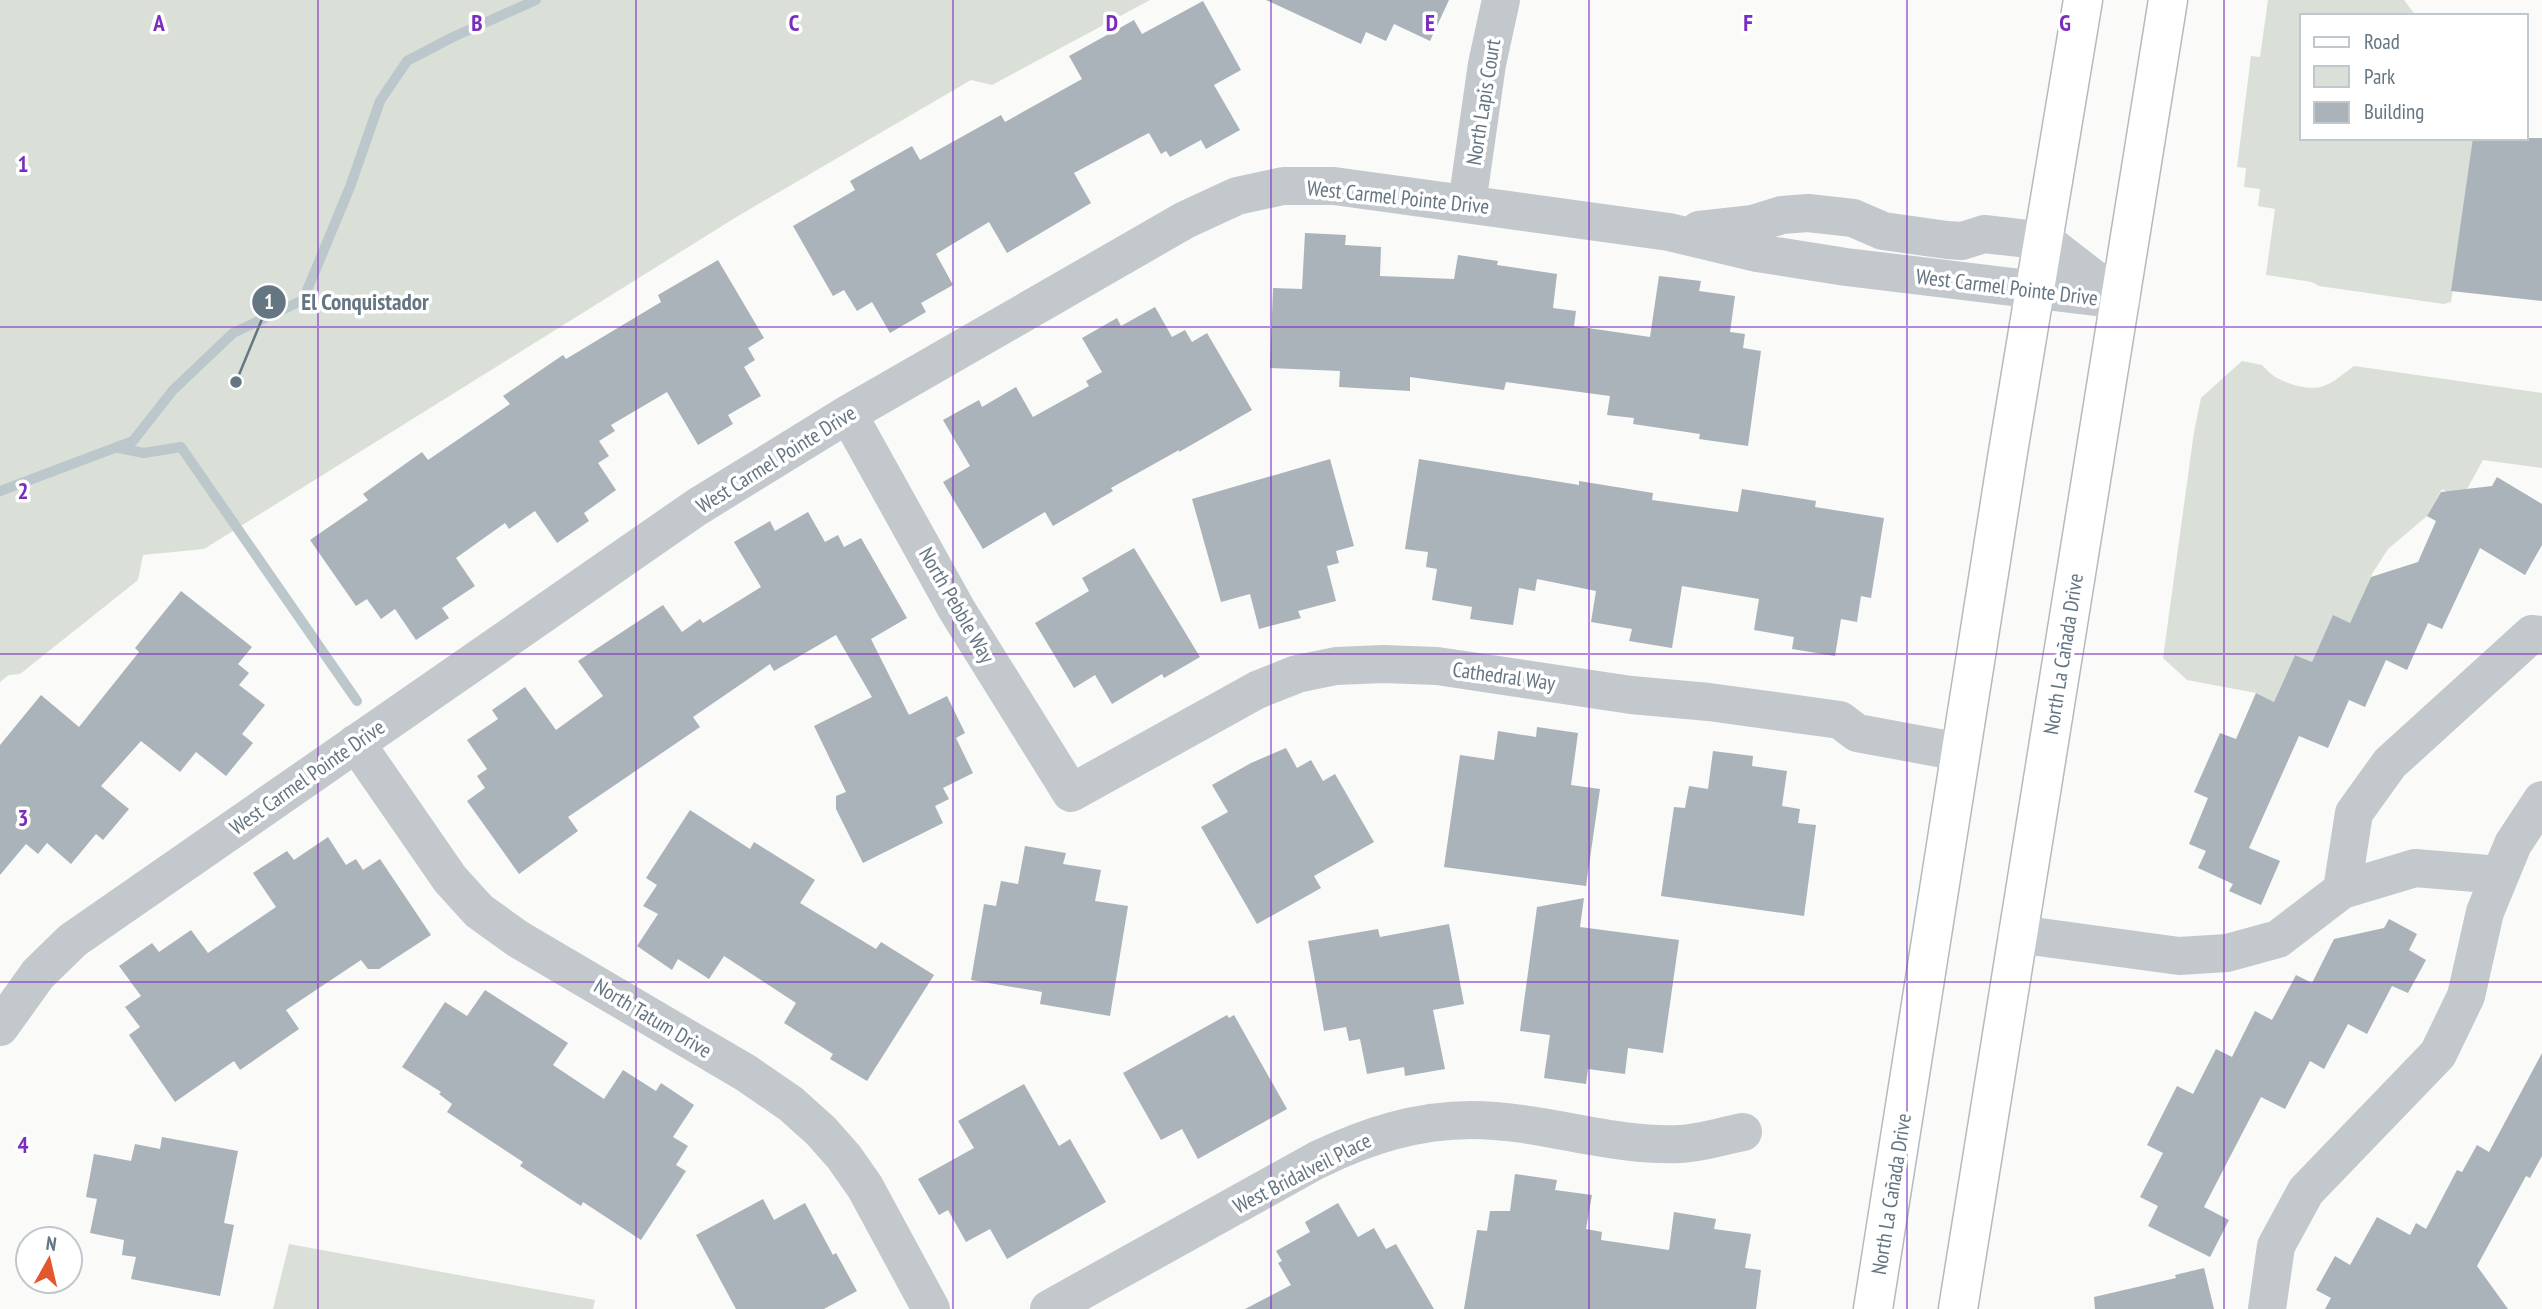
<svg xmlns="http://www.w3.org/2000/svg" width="2542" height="1309" viewBox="0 0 2542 1309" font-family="'PT Sans Narrow',sans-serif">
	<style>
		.green { fill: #dadfd7 }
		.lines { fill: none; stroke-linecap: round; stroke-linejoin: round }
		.stream { stroke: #bbc7cb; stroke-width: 10 }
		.building { fill: #aab3b9 }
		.primary-casing { stroke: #b5babe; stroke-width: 41 }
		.street { stroke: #c3c8cc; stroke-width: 38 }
		.primary { stroke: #fff; stroke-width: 38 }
		.grid { fill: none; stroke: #7b2cbf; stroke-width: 2; stroke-opacity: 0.55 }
		.labels { text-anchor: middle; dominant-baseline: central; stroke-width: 7; stroke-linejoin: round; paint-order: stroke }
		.street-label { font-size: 21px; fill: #657683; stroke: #fff }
		.grid-label { font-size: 23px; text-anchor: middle; font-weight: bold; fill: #7b2cbf; stroke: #fff; stroke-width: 7; stroke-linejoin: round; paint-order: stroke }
		.leader { fill: none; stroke: #657683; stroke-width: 2.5 }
		.callout-dot { fill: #657683; stroke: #fff; stroke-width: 2.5 }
		.mark-label { font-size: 21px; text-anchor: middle; font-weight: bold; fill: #fff }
		.callout-label { font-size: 23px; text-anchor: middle; font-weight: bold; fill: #657683; stroke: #fff; stroke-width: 7; stroke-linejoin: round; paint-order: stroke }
	</style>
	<rect width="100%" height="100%" fill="#fafaf8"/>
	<path class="green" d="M 0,0 L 1150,0 L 992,85 L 971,80 L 738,216 L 204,549 L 143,555 L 138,580 L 20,674 L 9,675 L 0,682 Z
		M 2268,0 L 2404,0 L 2416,16 L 2302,16 L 2302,138 L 2474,138 L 2451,302 L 2444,304 L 2319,286 L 2312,282 L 2266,275 L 2275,209 L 2258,206 L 2260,189 L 2244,187 L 2246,168 L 2237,167 L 2251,56 L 2260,57 Z
		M 2242,361 L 2262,365 C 2274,378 2278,379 2294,385 C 2324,393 2331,383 2354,366 L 2542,393 L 2542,468 L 2483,460 L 2461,500 L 2442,489 L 2427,516 L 2388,549 L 2372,574 L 2350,623 L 2333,616 L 2312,662 L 2295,655 L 2274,702 L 2256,693 L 2187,680 L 2163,658 L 2194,432 L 2201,398 Z
		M 289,1244 L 595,1300 L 593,1309 L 273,1309 Z"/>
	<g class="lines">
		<path class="stream" d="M 119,448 L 144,453 L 181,447 L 357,701
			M 0,491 L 133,441 L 173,390 L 233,333 L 303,300 L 350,187 L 380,101 L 407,61 L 453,37 L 536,0"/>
	</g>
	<path class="building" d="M 1266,0 L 1449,0 L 1430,41 L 1394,24 L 1386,41 L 1366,32 L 1361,44 Z
		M 1203,1 L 1241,70 L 1214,85 L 1240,130 L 1206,149 L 1201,140 L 1170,157 L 1166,151 L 1161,154 L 1149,133 L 1141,137 L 1074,173 L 1091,203 L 1007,253 L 989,222 L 936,254 L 953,285 L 921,303 L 926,312 L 890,333 L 872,302 L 857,311 L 844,290 L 833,296 L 793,226 L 855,190 L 850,181 L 912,146 L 920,160 L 1001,115 L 1005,122 L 1082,79 L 1069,56 L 1134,20 L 1142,34 Z
		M 2473,138 L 2542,138 L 2542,301 L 2451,291 Z
		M 1305,233 L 1346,235 L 1345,245 L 1381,247 L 1380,276 L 1454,279 L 1458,255 L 1498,261 L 1497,265 L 1557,274 L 1553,308 L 1576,311 L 1574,326 L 1650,337 L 1659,276 L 1701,281 L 1699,291 L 1735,296 L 1730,332 L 1745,334 L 1743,348 L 1761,351 L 1748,446 L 1699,439 L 1700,434 L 1633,424 L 1634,418 L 1607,415 L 1610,396 L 1506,382 L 1504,390 L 1410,377 L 1410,391 L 1339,387 L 1340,371 L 1270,368 L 1273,288 L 1302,289 Z
		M 718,260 L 764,338 L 748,348 L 755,360 L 744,367 L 761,396 L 728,415 L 733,424 L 698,445 L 667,392 L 611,425 L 615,431 L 599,441 L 609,456 L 598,463 L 616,490 L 584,513 L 589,521 L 557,543 L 535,511 L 509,529 L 505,523 L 456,558 L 475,586 L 442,608 L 449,618 L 416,640 L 395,609 L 381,619 L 367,599 L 356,606 L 310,540 L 368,500 L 363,494 L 422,452 L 428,460 L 510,404 L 503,396 L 563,355 L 566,359 L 661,302 L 658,295 Z
		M 1155,307 L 1172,337 L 1185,330 L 1192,342 L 1207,333 L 1252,410 L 1179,452 L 1179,450 L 1111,488 L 1113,491 L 1053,526 L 1045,512 L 983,549 L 943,482 L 970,466 L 943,420 L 979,400 L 982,407 L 1016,387 L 1033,417 L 1089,386 L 1086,381 L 1102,372 L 1082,338 L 1117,318 L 1121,326 Z
		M 1330,459 L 1354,546 L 1336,551 L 1339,563 L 1327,566 L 1336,601 L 1298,611 L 1301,618 L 1259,629 L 1250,594 L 1221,602 L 1192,499 Z
		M 1419,459 L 1579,485 L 1579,481 L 1653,493 L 1652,500 L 1738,512 L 1742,489 L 1816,501 L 1815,507 L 1884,518 L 1871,598 L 1861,596 L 1857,622 L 1841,619 L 1835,656 L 1792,649 L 1794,637 L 1754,630 L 1759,599 L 1682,586 L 1672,648 L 1629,641 L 1632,629 L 1591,622 L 1596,591 L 1537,579 L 1535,591 L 1519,588 L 1513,625 L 1470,619 L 1472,607 L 1432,600 L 1437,569 L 1426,567 L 1428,552 L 1405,549 Z
		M 2497,477 L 2542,504 L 2542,545 L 2525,575 L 2480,548 L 2442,629 L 2428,623 L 2407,670 L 2386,660 L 2365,707 L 2349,700 L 2328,748 L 2299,736 L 2249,848 L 2280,861 L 2261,905 L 2229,891 L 2233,884 L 2198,868 L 2206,851 L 2189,844 L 2208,798 L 2194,792 L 2220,733 L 2236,739 L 2256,693 L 2274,702 L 2295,655 L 2312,662 L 2333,615 L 2350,623 L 2371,577 L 2418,562 L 2436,521 L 2427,516 L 2441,492 L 2492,486 Z
		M 808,512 L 825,542 L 838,535 L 844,547 L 861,538 L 907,618 L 871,639 L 909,715 L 947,696 L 965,733 L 956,738 L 973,773 L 943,788 L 949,799 L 935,806 L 943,823 L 863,863 L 836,809 L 836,796 L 846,792 L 814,726 L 872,697 L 836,635 L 774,671 L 770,664 L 693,717 L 700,727 L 568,817 L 578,831 L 519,874 L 467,801 L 485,788 L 477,776 L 487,769 L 467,740 L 498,719 L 492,710 L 525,687 L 556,730 L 603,696 L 578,661 L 663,605 L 682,632 L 700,619 L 703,623 L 761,587 L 734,542 L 770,521 L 775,531 Z
		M 1134,548 L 1200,657 L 1164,678 L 1162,674 L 1112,704 L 1095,675 L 1074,688 L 1035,623 L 1089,591 L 1082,578 Z
		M 181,591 L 252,647 L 238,664 L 249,673 L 239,685 L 265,705 L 242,734 L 253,743 L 226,776 L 196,752 L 180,772 L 141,741 L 101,786 L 129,809 L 103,840 L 96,834 L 71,864 L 47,843 L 38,854 L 26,844 L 0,875 L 0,745 L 41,695 L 79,727 L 139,652 L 135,648 Z
		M 1537,727 L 1578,733 L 1571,785 L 1600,789 L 1586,886 L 1444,867 L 1460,755 L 1494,760 L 1498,731 L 1536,737 Z
		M 1286,748 L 1297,768 L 1311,760 L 1323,781 L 1335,774 L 1374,842 L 1314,876 L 1321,888 L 1257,924 L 1201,827 L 1228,812 L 1212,785 L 1251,763 Z
		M 1713,751 L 1753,756 L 1752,766 L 1787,771 L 1782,806 L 1800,809 L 1798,823 L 1816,825 L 1804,916 L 1661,896 L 1674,807 L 1685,808 L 1689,786 L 1708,789 Z
		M 690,810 L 750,849 L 754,842 L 815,880 L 800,903 L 876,949 L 881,942 L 934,975 L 867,1081 L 830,1059 L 833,1054 L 784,1023 L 796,1003 L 724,956 L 709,979 L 678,959 L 672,970 L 637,946 L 658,914 L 643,906 L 657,885 L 646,878 Z
		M 328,837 L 346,865 L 356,859 L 363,870 L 380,859 L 431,935 L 379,969 L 368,969 L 361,960 L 286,1010 L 299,1029 L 240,1070 L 234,1061 L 175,1102 L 129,1035 L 140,1027 L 125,1007 L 141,996 L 119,966 L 152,943 L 159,952 L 191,930 L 208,953 L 276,907 L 253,873 L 287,851 L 294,860 Z
		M 1025,846 L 1066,853 L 1063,864 L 1101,870 L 1095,901 L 1128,906 L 1110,1016 L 1040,1004 L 1042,992 L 971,980 L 984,904 L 996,906 L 1001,881 L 1018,884 Z
		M 1584,898 L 1580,927 L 1679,940 L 1663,1053 L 1628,1048 L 1625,1074 L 1588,1069 L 1586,1084 L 1544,1078 L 1550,1035 L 1520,1031 L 1537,907 Z
		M 2389,919 L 2417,934 L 2409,950 L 2426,960 L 2408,993 L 2392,986 L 2367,1034 L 2348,1024 L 2324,1069 L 2310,1061 L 2285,1109 L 2261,1097 L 2204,1207 L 2229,1220 L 2210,1257 L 2148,1226 L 2158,1206 L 2140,1197 L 2163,1153 L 2147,1145 L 2177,1086 L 2193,1094 L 2216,1049 L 2232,1057 L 2255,1011 L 2272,1020 L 2296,975 L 2312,983 L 2334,939 L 2384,928 Z
		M 1449,924 L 1464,1004 L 1433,1010 L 1445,1069 L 1405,1076 L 1404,1067 L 1367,1074 L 1360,1039 L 1349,1041 L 1346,1027 L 1324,1031 L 1308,941 L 1378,929 L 1380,937 Z
		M 485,990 L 568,1043 L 553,1065 L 604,1099 L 623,1070 L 656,1091 L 661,1083 L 694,1105 L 673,1137 L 688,1146 L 676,1165 L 686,1171 L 641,1240 L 583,1202 L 581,1206 L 520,1166 L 523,1162 L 447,1112 L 452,1104 L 439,1094 L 441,1092 L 402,1067 L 445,1002 L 467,1016 Z
		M 1227,1015 L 1229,1018 L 1234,1015 L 1287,1109 L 1198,1159 L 1182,1129 L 1161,1140 L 1123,1073 Z
		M 2542,1053 L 2542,1156 L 2530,1178 L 2526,1176 L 2477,1266 L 2508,1309 L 2325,1309 L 2331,1298 L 2316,1290 L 2335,1256 L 2350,1265 L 2377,1217 L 2410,1235 L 2416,1223 L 2426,1229 L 2457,1170 L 2462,1172 L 2477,1145 L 2489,1152 Z
		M 1024,1084 L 1059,1146 L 1070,1139 L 1106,1202 L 1007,1259 L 990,1229 L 966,1242 L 948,1210 L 939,1215 L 918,1179 L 974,1148 L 958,1121 Z
		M 162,1137 L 238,1151 L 224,1223 L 234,1225 L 220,1296 L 131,1279 L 136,1257 L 122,1255 L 124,1240 L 90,1233 L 97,1199 L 86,1197 L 94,1154 L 131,1161 L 135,1144 L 160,1149 Z
		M 1515,1174 L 1557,1180 L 1555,1190 L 1592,1195 L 1586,1229 L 1602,1232 L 1601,1240 L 1669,1250 L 1674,1212 L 1716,1219 L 1714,1229 L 1751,1234 L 1745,1268 L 1761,1270 L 1756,1309 L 1464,1309 L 1477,1230 L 1487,1231 L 1490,1211 L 1510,1211 Z
		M 763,1199 L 774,1220 L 805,1203 L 833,1255 L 836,1253 L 857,1291 L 824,1309 L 736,1309 L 696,1235 Z
		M 1338,1203 L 1358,1237 L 1374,1228 L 1386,1249 L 1396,1244 L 1434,1309 L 1245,1309 L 1291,1285 L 1278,1263 L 1282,1261 L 1276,1251 L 1310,1232 L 1305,1222 Z
		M 2204,1268 L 2214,1309 L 2095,1309 L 2094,1297 L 2176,1278 L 2175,1275 Z"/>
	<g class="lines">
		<defs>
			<path id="primary" d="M 1873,1309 L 2008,452 L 2083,0
				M 1958,1309 L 2168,0"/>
		</defs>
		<use href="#primary" class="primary-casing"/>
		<path class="street" d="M 1467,204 L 1487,64 L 1501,0
			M 1699,230 L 1753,224 L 1782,215 L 1808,213 L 1853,218 L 1883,231 L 1947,240 L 1962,241 L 1984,234 L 2045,241 L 2121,300
			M 848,414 L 957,610 L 1071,793 L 1257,690 L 1297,674 L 1336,666 L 1383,664 L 1437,666 L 1631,695 L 1709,702 L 1840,720 L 1857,733 L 1960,752
			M 356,743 L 450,879 L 479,911 L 518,939 L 746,1073 L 791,1104 L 821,1131 L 844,1157 L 865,1187 L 931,1309
			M 2342,890 L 2354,813 L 2390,763 L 2532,634 L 2542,635
			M 2017,934 L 2179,956 L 2227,953 L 2278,939 L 2342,890 L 2415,868 L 2500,875
			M 0,1027 L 38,974 L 73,940 L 697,507 L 848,414 L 1185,220 L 1237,196 L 1283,186 L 1334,186 L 1669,232 L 1757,253 L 1846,267 L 2121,300
			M 1049,1309 L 1317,1160 C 1367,1136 1416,1120 1472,1120 C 1541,1120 1609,1147 1680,1144 C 1700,1143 1722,1136 1743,1132
			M 2267,1309 L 2276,1246 L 2306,1191 L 2438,1054 L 2466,996 L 2485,912 L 2513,844 L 2542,800"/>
		<use href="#primary" class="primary"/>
	</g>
	<path class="grid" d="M 318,0 L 318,1309M 636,0 L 636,1309M 953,0 L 953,1309M 1271,0 L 1271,1309M 1589,0 L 1589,1309M 1907,0 L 1907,1309M 2224,0 L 2224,1309M 0,327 L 2542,327M 0,654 L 2542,654M 0,982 L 2542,982"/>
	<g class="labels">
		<g class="street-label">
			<text transform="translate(1483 102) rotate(-81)">North Lapis Court</text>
			<text transform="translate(1398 197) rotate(6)">West Carmel Pointe Drive</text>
			<text transform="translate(2007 287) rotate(7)">West Carmel Pointe Drive</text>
			<text transform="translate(776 459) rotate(-32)">West Carmel Pointe Drive</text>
			<text transform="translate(957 605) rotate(60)">North Pebble Way</text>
			<text transform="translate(2063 654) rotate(-81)">North La Cañada Drive</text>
			<text transform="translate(1504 676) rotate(8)">Cathedral Way</text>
			<text transform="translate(307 777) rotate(-35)">West Carmel Pointe Drive</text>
			<text transform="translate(653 1018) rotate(31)">North Tatum Drive</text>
			<text transform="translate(1302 1173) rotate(-27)">West Bridalveil Place</text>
			<text transform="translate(1891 1194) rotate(-81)">North La Cañada Drive</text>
		</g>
	</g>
	<g class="grid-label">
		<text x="159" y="31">A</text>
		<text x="477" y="31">B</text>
		<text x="794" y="31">C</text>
		<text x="1112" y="31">D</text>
		<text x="1430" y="31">E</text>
		<text x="1748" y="31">F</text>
		<text x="2065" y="31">G</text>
		<text x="23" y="172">1</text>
		<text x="23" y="499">2</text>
		<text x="23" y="826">3</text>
		<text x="23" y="1153">4</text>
	</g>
	<path class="leader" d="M236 382L269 302"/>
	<g class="callout-dot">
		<circle cx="236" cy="382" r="7"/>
		<circle cx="269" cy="302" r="18"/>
	</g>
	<g class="mark-label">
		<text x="269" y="309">1</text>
	</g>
	<g class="callout-label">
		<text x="365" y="310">El Conquistador</text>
	</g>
	<rect x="2300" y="14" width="228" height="126" fill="#ffffff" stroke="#c1c8cd" stroke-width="2"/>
	<rect x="2314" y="37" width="35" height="10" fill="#ffffff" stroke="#c1c8cd" stroke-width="2"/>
	<text x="2364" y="49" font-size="21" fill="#657683">Road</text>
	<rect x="2314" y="66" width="35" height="21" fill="#dadfd7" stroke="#c1c8cd" stroke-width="2"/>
	<text x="2364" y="84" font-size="21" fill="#657683">Park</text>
	<rect x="2314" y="102" width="35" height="21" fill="#aab3b9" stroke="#c1c8cd" stroke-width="2"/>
	<text x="2364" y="119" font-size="21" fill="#657683">Building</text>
	<g transform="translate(49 1260) rotate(8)"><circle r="33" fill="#ffffff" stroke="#c1c8cd" stroke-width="2"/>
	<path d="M0-5L12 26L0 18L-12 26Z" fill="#e4572e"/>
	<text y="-10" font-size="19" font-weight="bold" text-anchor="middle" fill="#657683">N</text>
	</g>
</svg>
